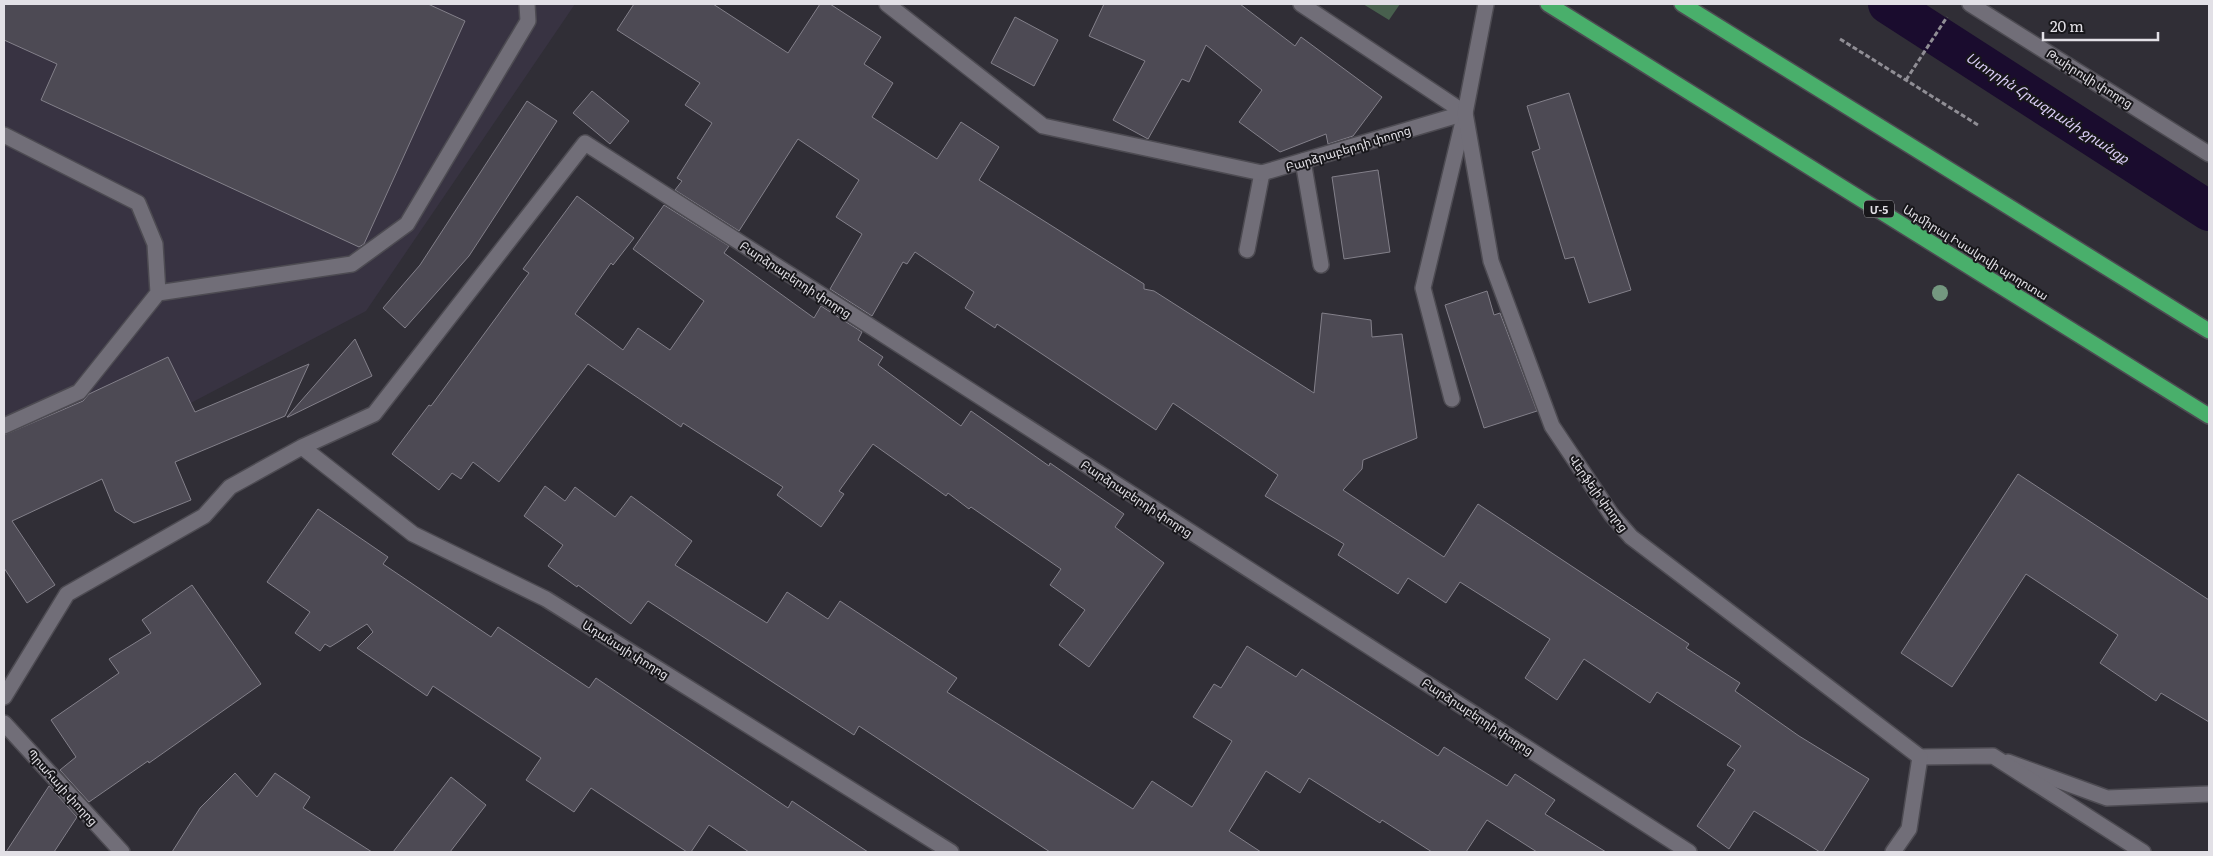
<svg xmlns="http://www.w3.org/2000/svg" width="2213" height="856" viewBox="0 0 2213 856" font-family="Literata,'Noto Sans Armenian',serif">
	<style>
		.built { fill: #383342 }
		.green { fill: #48604e }
		.lines { fill: none; stroke-linecap: round; stroke-linejoin: round }
		.canal { stroke: #1a0c2e; stroke-width: 40 }
		.building { fill: #4d4a54; stroke: #83808a }
		.lane-casing { stroke: #4d4b52; stroke-width: 18 }
		.street-casing { stroke: #4d4b52; stroke-width: 18 }
		.secondary-casing { stroke: #4d4b52; stroke-width: 18 }
		.highway-casing { stroke: #4d4b52; stroke-width: 18 }
		.path { stroke: #908e95; stroke-width: 3; stroke-dasharray: 5 2.5; stroke-linecap: butt }
		.lane { stroke: #716e78; stroke-width: 15 }
		.street { stroke: #716e78; stroke-width: 15 }
		.secondary { stroke: #716e78; stroke-width: 15 }
		.highway { stroke: #49af6b; stroke-width: 15 }
		.tree { fill: #749880 }
		.labels { text-anchor: middle; dominant-baseline: central; stroke-width: 4; stroke-linejoin: round; paint-order: stroke }
		.shield { fill: #18171b; stroke: #a5a4a9; stroke-width: 1 }
		.shield-label { font-size: 11px; font-weight: bold; fill: #e2e0e6 }
		.street-label { font-size: 12px; fill: #e2e0e6; stroke: #18171b }
		.water-label { font-size: 14px; font-style: italic; fill: #dacdf6; stroke: #18171b }
	</style>
	<rect width="100%" height="100%" fill="#302e36"/>
	<path class="built" d="M 4,4 L 575,4 L 366,311 L 4,501 Z"/>
	<path class="green" d="M 1363,4 L 1400,4 L 1389,20 Z"/>
	<g class="lines">
		<path class="canal" d="M 1888,4 L 2209,211"/>
	</g>
	<path class="building" d="M 4,4 L 428,4 L 465,21 L 364,244 L 359,247 L 41,100 L 57,64 L 4,40 Z
		M 634,4 L 713,4 L 788,53 L 820,4 L 830,4 L 881,37 L 864,64 L 893,83 L 872,117 L 937,159 L 961,122 L 999,147 L 979,180 L 1144,284 L 1144,289 L 1154,291 L 1314,393 L 1322,313 L 1371,320 L 1372,337 L 1402,334 L 1417,438 L 1363,460 L 1362,469 L 1343,490 L 1444,557 L 1478,504 L 1689,644 L 1686,648 L 1740,683 L 1735,691 L 1799,736 L 1869,779 L 1823,852 L 1820,852 L 1754,811 L 1729,849 L 1697,826 L 1735,770 L 1727,765 L 1741,746 L 1657,692 L 1650,703 L 1584,659 L 1557,700 L 1525,678 L 1550,639 L 1460,582 L 1446,603 L 1408,578 L 1398,594 L 1338,555 L 1344,544 L 1265,496 L 1278,475 L 1173,403 L 1156,430 L 997,324 L 995,328 L 965,308 L 974,292 L 915,252 L 907,264 L 903,262 L 872,316 L 830,289 L 862,234 L 836,217 L 859,180 L 798,139 L 739,231 L 675,190 L 682,181 L 677,178 L 712,123 L 685,105 L 700,83 L 617,30 Z
		M 1104,4 L 1240,4 L 1295,46 L 1301,37 L 1382,97 L 1353,136 L 1328,144 L 1326,134 L 1280,152 L 1239,122 L 1262,90 L 1206,45 L 1189,82 L 1182,79 L 1148,139 L 1113,120 L 1145,61 L 1089,36 Z
		M 1015,17 L 1058,40 L 1034,86 L 991,63 Z
		M 592,91 L 629,121 L 610,144 L 573,113 Z
		M 1569,93 L 1631,290 L 1589,303 L 1574,257 L 1565,259 L 1532,152 L 1540,149 L 1527,106 Z
		M 527,101 L 557,121 L 469,256 L 405,328 L 383,308 L 420,265 Z
		M 1378,170 L 1390,252 L 1344,259 L 1332,177 Z
		M 577,196 L 634,238 L 613,265 L 611,263 L 575,314 L 623,350 L 638,328 L 670,350 L 704,301 L 633,249 L 664,205 L 729,246 L 724,253 L 814,318 L 821,306 L 862,332 L 858,340 L 883,357 L 878,365 L 961,426 L 971,411 L 1049,466 L 1050,463 L 1124,514 L 1115,527 L 1164,563 L 1089,667 L 1059,645 L 1085,610 L 1050,585 L 1061,569 L 971,507 L 969,509 L 948,493 L 946,496 L 873,444 L 839,491 L 844,494 L 821,527 L 777,495 L 783,487 L 683,423 L 681,427 L 588,364 L 499,482 L 473,462 L 461,479 L 452,473 L 439,490 L 392,454 L 429,405 L 431,406 L 529,273 L 523,269 Z
		M 1487,291 L 1494,315 L 1500,313 L 1537,411 L 1484,428 L 1445,305 Z
		M 355,339 L 372,376 L 288,417 L 287,417 Z
		M 168,357 L 195,412 L 309,364 L 285,416 L 175,462 L 191,500 L 134,523 L 115,511 L 102,479 L 12,521 L 55,585 L 27,603 L 4,568 L 4,435 L 83,401 L 89,394 Z
		M 2018,474 L 2209,600 L 2209,722 L 2161,693 L 2156,701 L 2100,663 L 2118,635 L 2026,574 L 1952,687 L 1901,653 Z
		M 545,486 L 565,501 L 575,487 L 615,517 L 631,496 L 692,541 L 675,565 L 767,623 L 787,592 L 828,619 L 840,601 L 957,678 L 947,692 L 1133,809 L 1152,781 L 1192,807 L 1232,741 L 1193,717 L 1214,684 L 1221,688 L 1247,646 L 1296,677 L 1302,669 L 1438,756 L 1444,747 L 1507,786 L 1515,774 L 1555,800 L 1545,814 L 1606,852 L 1537,852 L 1487,820 L 1466,852 L 1432,852 L 1382,820 L 1380,823 L 1309,778 L 1300,793 L 1266,771 L 1229,831 L 1261,852 L 1050,852 L 859,726 L 854,735 L 648,601 L 631,624 L 578,585 L 577,587 L 548,566 L 563,545 L 524,516 Z
		M 318,509 L 388,557 L 383,564 L 491,637 L 498,627 L 589,688 L 596,678 L 788,808 L 792,801 L 868,852 L 749,852 L 709,825 L 691,852 L 687,852 L 591,788 L 574,812 L 526,780 L 541,758 L 433,686 L 427,696 L 357,648 L 373,632 L 367,624 L 330,647 L 325,644 L 320,651 L 295,633 L 310,612 L 267,582 Z
		M 192,585 L 261,684 L 149,763 L 148,761 L 89,802 L 60,770 L 76,757 L 51,720 L 119,673 L 109,659 L 151,633 L 142,620 Z
		M 235,773 L 257,797 L 275,773 L 310,797 L 303,808 L 372,852 L 172,852 L 200,808 Z
		M 451,777 L 486,805 L 450,852 L 393,852 Z
		M 49,786 L 77,817 L 54,852 L 6,852 Z"/>
	<g class="lines">
		<defs>
			<path id="lane" d="M 4,135 L 138,203 L 155,244 L 158,293 L 79,392 L 4,426
				M 1303,161 L 1321,265
				M 1247,250 L 1262,173
				M 158,293 L 352,264 L 407,224 L 528,21 L 527,4
				M 1452,399 L 1423,288 L 1465,113
				M 2008,762 L 2107,798 L 2209,794"/>
			<path id="street" d="M 887,4 L 1043,126 L 1262,173 L 1465,113
				M 1301,4 L 1465,113
				M 302,447 L 413,534 L 546,599 L 951,852
				M 4,697 L 67,594 L 204,516 L 230,487 L 302,447 L 374,414 L 585,143 L 1689,852
				M 4,723 L 122,852
				M 1920,757 L 1993,756 L 2143,852"/>
			<path id="secondary" d="M 1486,4 L 1465,113 L 1491,261 L 1552,426 L 1611,514 L 1631,537 L 1920,757 L 1909,829 L 1893,852
				M 1970,4 L 2209,154"/>
			<path id="highway" d="M 1548,4 L 2209,416
				M 1682,4 L 2209,331"/>
		</defs>
		<use href="#lane" class="lane-casing"/>
		<use href="#street" class="street-casing"/>
		<use href="#secondary" class="secondary-casing"/>
		<use href="#highway" class="highway-casing"/>
		<path class="path" d="M 1840,39 L 1978,125
			M 1906,80 L 1947,17"/>
		<use href="#lane" class="lane"/>
		<use href="#street" class="street"/>
		<use href="#secondary" class="secondary"/>
		<use href="#highway" class="highway"/>
	</g>
	<circle class="tree" cx="1940" cy="293" r="8"/>
	<g class="labels">
		<rect class="shield" x="1864" y="200.5" width="30" height="17" rx="4"/>
		<g class="shield-label">
			<text x="1879" y="209">Մ-5</text>
		</g>
		<g class="street-label">
			<text transform="translate(2090 78) rotate(32)">Թաիրովի փողոց</text>
			<text transform="translate(1348 148) rotate(-17)">Բարձրաբերդի փողոց</text>
			<text transform="translate(1976 252) rotate(32)">Ադմիրալ Իսակովի պողոտա</text>
			<text transform="translate(796 279) rotate(33)">Բարձրաբերդի փողոց</text>
			<text transform="translate(1599 493) rotate(54)">Վերֆելի փողոց</text>
			<text transform="translate(1137 498) rotate(33)">Բարձրաբերդի փողոց</text>
			<text transform="translate(626 649) rotate(32)">Ադանայի փողոց</text>
			<text transform="translate(1478 716) rotate(33)">Բարձրաբերդի փողոց</text>
			<text transform="translate(63 787) rotate(48)">Պրահայի փողոց</text>
		</g>
		<g class="water-label">
			<text transform="translate(2048 107) rotate(33)">Ստորին Հրազդանի ջրանցք</text>
		</g>
	</g>
	<rect width="2213" height="856" fill="none" stroke="#e2e0e6" stroke-width="10"/>
	<path d="M2043 32v8h115v-8" fill="none" stroke="#e2e0e6" stroke-width="2.5"/>
	<text x="2050" y="32" font-size="15" fill="#e2e0e6" stroke="#18171b" stroke-width="4" paint-order="stroke">20 m</text>
</svg>
